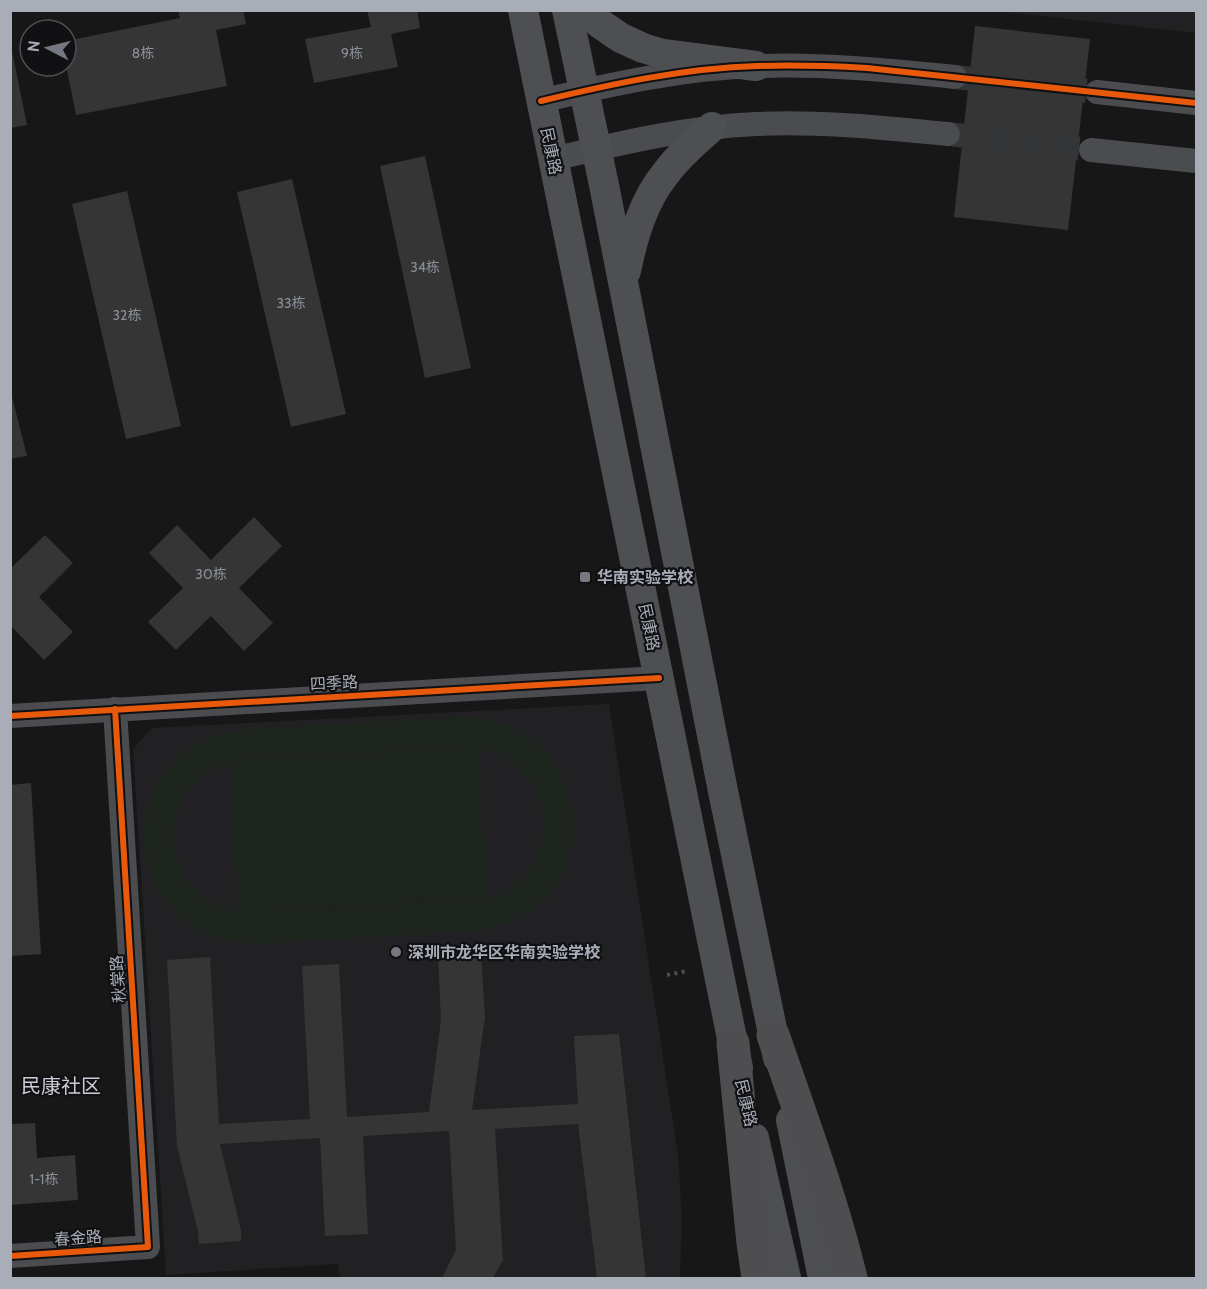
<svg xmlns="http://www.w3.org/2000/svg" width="1207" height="1289" viewBox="0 0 1207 1289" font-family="Cabin,'Noto Sans SC',sans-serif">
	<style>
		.built { fill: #212123 }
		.green { fill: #1d241e; fill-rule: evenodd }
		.building { fill: #353536 }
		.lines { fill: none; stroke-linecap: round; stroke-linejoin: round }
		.minor-tunnel { stroke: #343537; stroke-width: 24; stroke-dasharray: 24 12; stroke-linecap: butt }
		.path { stroke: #4d4e52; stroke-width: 4; stroke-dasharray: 3 4.5; stroke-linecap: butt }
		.minor { stroke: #4b4c50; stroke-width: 24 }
		.major { stroke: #4d4f52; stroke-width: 30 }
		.highway { stroke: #4e4e51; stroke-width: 33 }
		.cycleway-casing { stroke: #111113; stroke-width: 10 }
		.cycleway { stroke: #e8590c; stroke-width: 6 }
		.poi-dot { fill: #757880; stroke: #111113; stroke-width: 2 }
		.labels { text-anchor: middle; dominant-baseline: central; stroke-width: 4.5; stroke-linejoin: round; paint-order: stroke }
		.number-label { font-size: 14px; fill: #8b8f98 }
		.street-label { font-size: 16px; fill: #a8adb8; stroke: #111113 }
		.poi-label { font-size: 16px; font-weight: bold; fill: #a8adb8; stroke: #111113; text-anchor: start }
		.quarter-label { font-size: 20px; fill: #c9ccd4; stroke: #111113 }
	</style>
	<rect width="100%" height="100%" fill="#171717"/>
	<path class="built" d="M 994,11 L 1196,11 L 1196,33 L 1050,17 Z
		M 609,704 L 678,1155 L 682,1219 L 680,1278 L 340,1278 L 338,1264 L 166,1275 L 133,749 L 152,728 Z"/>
	<path class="green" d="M 462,717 C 477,718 492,719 507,725 C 579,753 597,856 536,906 C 517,921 498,927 474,931 L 255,944 C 239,943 224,941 210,936 C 192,928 176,915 164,899 C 127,847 142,773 199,742 C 213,734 228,731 243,729 ZM 462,747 L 471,748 L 236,761 L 246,759 ZM 479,748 C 531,759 560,814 533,862 C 529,869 523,877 516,883 C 507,890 498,894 488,899 ZM 229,762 L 237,912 C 226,909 217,906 207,900 C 172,877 163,824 188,790 C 199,776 213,768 229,762 ZM 478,899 L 470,901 L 255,913 L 245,913 Z"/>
	<path class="building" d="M 178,10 L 243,10 L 246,24 L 216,30 L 227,86 L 76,115 L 66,65 L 66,41 L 180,18 Z
		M 367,10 L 417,10 L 420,28 L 391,34 L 398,67 L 314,83 L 305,39 L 371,27 Z
		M 975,26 L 1090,39 L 1068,230 L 954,217 Z
		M 10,51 L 12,51 L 27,125 L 10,128 Z
		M 425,156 L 471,368 L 425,378 L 380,166 Z
		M 292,179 L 346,414 L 291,427 L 237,192 Z
		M 127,191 L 181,426 L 126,439 L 72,204 Z
		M 10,389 L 27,456 L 10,459 Z
		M 254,517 L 282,546 L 239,588 L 273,623 L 244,651 L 211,616 L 176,650 L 148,622 L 183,588 L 149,553 L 177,525 L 211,560 Z
		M 45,535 L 73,563 L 39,597 L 73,632 L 44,660 L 10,625 L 10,569 Z
		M 31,783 L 41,954 L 10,956 L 10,785 Z
		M 481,954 L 485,1017 L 472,1110 L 578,1104 L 574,1036 L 619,1034 L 646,1278 L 597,1278 L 578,1124 L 495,1129 L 503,1260 L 493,1278 L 442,1278 L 456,1250 L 449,1131 L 363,1136 L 368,1234 L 325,1236 L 320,1138 L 220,1144 L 241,1230 L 241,1241 L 199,1244 L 198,1232 L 177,1146 L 167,960 L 210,957 L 219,1124 L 310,1119 L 302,966 L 339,964 L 347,1117 L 429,1112 L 441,1020 L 438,957 Z
		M 35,1123 L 37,1158 L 75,1155 L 78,1200 L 10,1205 L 10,1124 Z"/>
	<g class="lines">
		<path class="minor-tunnel" d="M 955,77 L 1097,92
			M 948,134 L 1091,150"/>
		<path class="path" d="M 667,975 L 687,971"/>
		<path class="minor" d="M 1097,92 L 1196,103
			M 541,101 C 611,84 685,68 758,66 C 824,64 889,70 955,77
			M 1091,150 L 1196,161
			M 553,159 C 620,143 687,127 756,124 C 820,121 884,128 948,134
			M 10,716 L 659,678
			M 10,1256 L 148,1247 L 115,709"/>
		<path class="major" d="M 523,10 L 738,1068
			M 567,10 L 604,185 L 723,791 L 778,1058
			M 586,10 L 599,23 L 621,38 L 643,48 L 663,54 L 756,66
			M 626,271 C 633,237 643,201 666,173 C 679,155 696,141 712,127
			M 791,1120 L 823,1278
			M 754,1138 L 786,1278"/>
		<path class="highway" d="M 773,1035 C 801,1116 831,1196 851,1278
			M 733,1043 L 753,1243 L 758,1278"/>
		<defs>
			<path id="cycleway" d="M 541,101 C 611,84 685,68 757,66 C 794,65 831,66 867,68 L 1196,103
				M 10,716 L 659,678
				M 10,1256 L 148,1247 L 115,709"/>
		</defs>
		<use href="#cycleway" class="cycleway-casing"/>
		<use href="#cycleway" class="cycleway"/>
	</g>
	<g class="poi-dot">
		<rect x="579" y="571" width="12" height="12" rx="3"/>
		<circle cx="396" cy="952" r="6"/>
	</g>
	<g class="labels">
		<g class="number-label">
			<text x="143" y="53">8栋</text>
			<text x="352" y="53">9栋</text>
			<text x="425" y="267">34栋</text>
			<text x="291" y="303">33栋</text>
			<text x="127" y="315">32栋</text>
			<text x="211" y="574">30栋</text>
			<text x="44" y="1179">1-1栋</text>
		</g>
		<g class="street-label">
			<text transform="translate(551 151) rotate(78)">民康路</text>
			<text transform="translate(649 627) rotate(78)">民康路</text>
			<text transform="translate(334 683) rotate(-3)">四季路</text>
			<text transform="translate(118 979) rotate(-94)">秋棠路</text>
			<text transform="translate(746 1103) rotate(77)">民康路</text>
			<text transform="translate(78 1238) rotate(-4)">春金路</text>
		</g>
		<g class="poi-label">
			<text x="597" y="577">华南实验学校</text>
			<text x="408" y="952">深圳市龙华区华南实验学校</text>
		</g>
		<g class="quarter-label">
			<text x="61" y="1086">民康社区</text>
		</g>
	</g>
	<rect width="1207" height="1289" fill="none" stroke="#a8adb8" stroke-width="24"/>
	<g transform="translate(48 48) rotate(277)"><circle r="28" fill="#111113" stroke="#4d4f55" stroke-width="1.5"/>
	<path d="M0-4.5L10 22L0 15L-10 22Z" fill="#757880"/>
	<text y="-9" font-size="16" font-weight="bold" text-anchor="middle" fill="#a8adb8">N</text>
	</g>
</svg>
